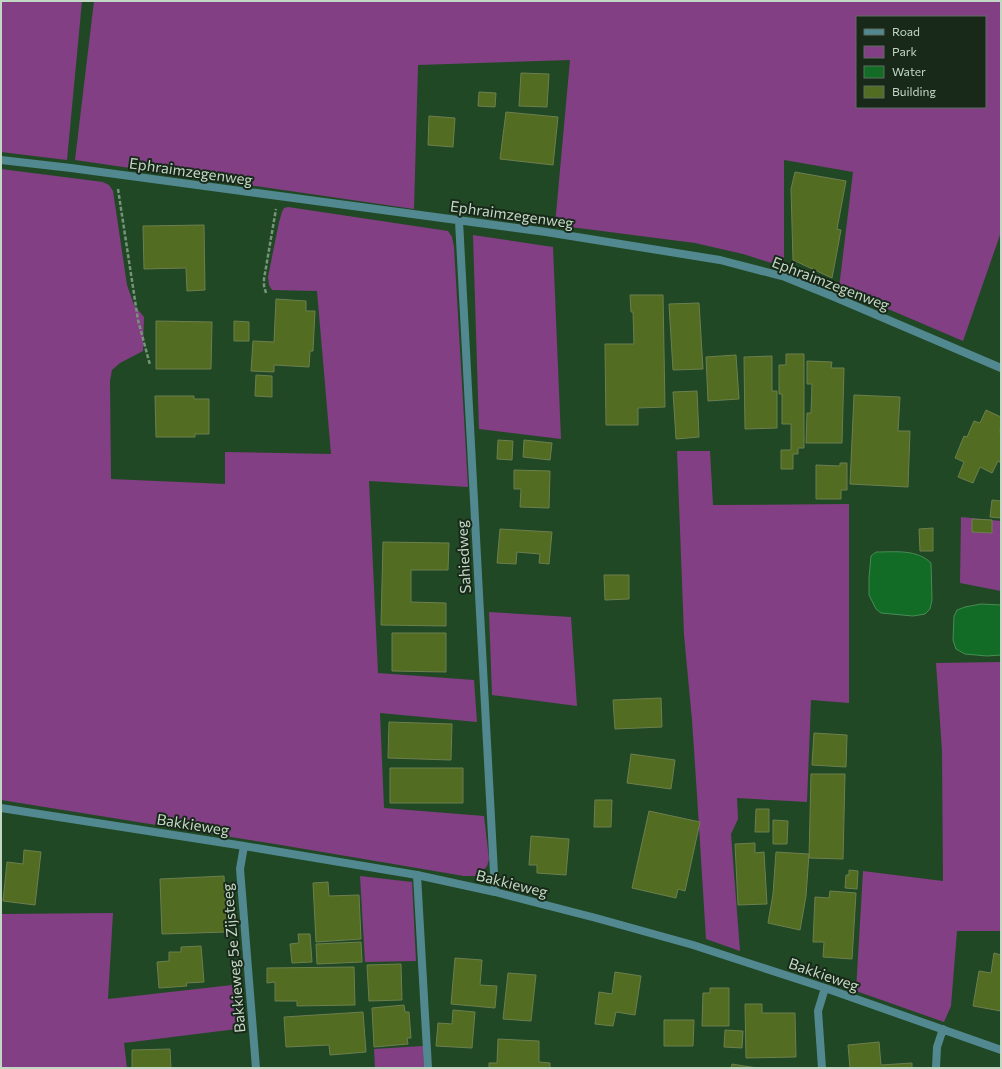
<svg xmlns="http://www.w3.org/2000/svg" width="1002" height="1069" viewBox="0 0 1002 1069" font-family="Commissioner,sans-serif">
	<style>
		.green { fill: #823f84; fill-rule: evenodd }
		.water { fill: #126c26; stroke: #478c55 }
		.building { fill: #526c21; stroke: #6c7f4f }
		.lines { fill: none; stroke-linecap: round; stroke-linejoin: round }
		.path { stroke: #769479; stroke-width: 2.5; stroke-dasharray: 4 2; stroke-linecap: butt }
		.lane { stroke: #528991; stroke-width: 8 }
		.street { stroke: #528991; stroke-width: 8 }
		.labels { text-anchor: middle; dominant-baseline: central; stroke-width: 4; stroke-linejoin: round; paint-order: stroke }
		.street-label { font-size: 15px; fill: #c3d8c4; stroke: #18291a }
	</style>
	<rect width="100%" height="100%" fill="#214825"/>
	<path class="green" d="M 1,1 L 82,1 L 67,160 L 1,152 Z
		M 94,1 L 1001,1 L 1001,235 L 1000,235 L 963,341 L 839,288 L 853,172 L 784,160 L 784,267 L 743,254 L 695,243 L 555,225 L 570,60 L 418,65 L 414,209 L 75,160 ZM 857,17 L 985,17 L 985,107 L 857,107 Z
		M 1,169 L 103,182 L 109,185 L 113,191 L 127,285 L 134,305 L 144,317 L 143,351 L 120,363 L 112,370 L 110,381 L 111,479 L 225,484 L 225,452 L 331,454 L 317,291 L 272,290 L 269,285 L 268,277 L 279,222 L 282,212 L 284,208 L 288,207 L 448,231 L 452,237 L 454,247 L 468,487 L 369,481 L 378,673 L 474,680 L 477,722 L 380,713 L 384,808 L 484,816 L 489,859 L 487,866 L 481,873 L 475,876 L 464,876 L 275,844 L 1,800 Z
		M 473,235 L 553,247 L 561,439 L 479,429 Z
		M 677,451 L 710,451 L 713,505 L 849,504 L 849,703 L 811,700 L 807,802 L 737,798 L 738,819 L 731,834 L 740,951 L 706,939 L 697,795 L 692,720 L 684,635 Z
		M 961,517 L 1001,521 L 1001,591 L 960,583 Z
		M 489,612 L 571,617 L 577,706 L 492,695 Z
		M 1001,662 L 1001,931 L 957,931 L 951,1006 L 944,1022 L 856,991 L 863,871 L 943,881 L 942,751 L 936,663 Z
		M 360,876 L 412,882 L 416,961 L 365,962 Z
		M 113,913 L 108,999 L 241,984 L 245,1028 L 124,1043 L 127,1068 L 1,1068 L 1,914 Z
		M 423,1046 L 424,1068 L 375,1068 L 374,1049 Z"/>
	<path class="water" d="M 876,552 C 895,552 917,549 931,563 L 932,600 L 930,609 L 925,614 L 913,616 L 881,613 L 876,609 L 869,595 L 869,578 L 871,556 Z
		M 981,604 L 1001,605 L 1001,655 L 987,656 L 965,654 L 956,649 L 953,640 L 954,616 L 957,610 L 965,607 Z"/>
	<path class="building" d="M 521,73 L 549,74 L 547,107 L 519,106 Z
		M 479,92 L 496,93 L 495,107 L 478,106 Z
		M 506,112 L 558,117 L 553,165 L 500,159 Z
		M 429,116 L 455,118 L 453,147 L 428,145 Z
		M 795,172 L 846,181 L 837,229 L 841,230 L 832,278 L 793,260 L 791,189 Z
		M 204,225 L 205,290 L 187,291 L 186,268 L 144,269 L 143,226 Z
		M 630,295 L 663,295 L 665,407 L 638,408 L 638,425 L 606,425 L 605,344 L 634,344 L 633,312 L 631,312 Z
		M 276,299 L 306,301 L 306,311 L 315,311 L 313,351 L 310,351 L 309,367 L 274,365 L 274,372 L 251,371 L 253,341 L 274,342 Z
		M 699,303 L 703,369 L 673,370 L 669,304 Z
		M 156,321 L 212,322 L 211,369 L 156,369 Z
		M 234,321 L 249,322 L 249,341 L 234,341 Z
		M 786,354 L 804,354 L 804,448 L 798,448 L 798,454 L 793,454 L 793,469 L 781,469 L 781,450 L 791,450 L 791,424 L 782,424 L 782,394 L 779,394 L 779,365 L 786,365 Z
		M 736,355 L 739,399 L 708,401 L 706,357 Z
		M 772,356 L 772,391 L 777,391 L 777,428 L 745,429 L 744,357 Z
		M 807,361 L 832,362 L 831,368 L 844,368 L 842,443 L 806,443 L 807,413 L 811,413 L 812,384 L 807,384 Z
		M 256,375 L 272,376 L 272,397 L 255,396 Z
		M 697,391 L 699,437 L 676,439 L 673,392 Z
		M 854,395 L 900,397 L 898,431 L 910,431 L 908,487 L 850,484 Z
		M 155,396 L 194,396 L 194,399 L 209,399 L 209,434 L 195,434 L 195,437 L 156,437 Z
		M 986,410 L 1001,417 L 1000,433 L 1001,433 L 1001,463 L 998,461 L 992,473 L 980,467 L 973,483 L 958,477 L 964,462 L 955,458 L 964,436 L 967,437 L 974,421 L 980,423 Z
		M 498,440 L 513,441 L 512,460 L 497,459 Z
		M 524,440 L 552,443 L 550,460 L 523,457 Z
		M 840,463 L 847,463 L 847,490 L 841,490 L 841,499 L 816,499 L 816,465 L 840,466 Z
		M 514,470 L 550,471 L 549,508 L 520,507 L 521,489 L 514,489 Z
		M 992,500 L 1001,501 L 1001,518 L 990,517 Z
		M 972,519 L 992,520 L 992,533 L 972,532 Z
		M 933,528 L 933,551 L 920,551 L 919,529 Z
		M 500,529 L 552,532 L 549,564 L 539,563 L 540,554 L 517,552 L 516,564 L 497,563 Z
		M 383,542 L 449,543 L 448,570 L 411,570 L 411,602 L 446,603 L 446,626 L 381,625 Z
		M 604,575 L 629,575 L 629,599 L 605,600 Z
		M 392,633 L 446,633 L 446,672 L 392,671 Z
		M 661,698 L 662,727 L 615,729 L 613,700 Z
		M 389,722 L 452,724 L 451,760 L 388,758 Z
		M 814,733 L 847,735 L 846,767 L 812,765 Z
		M 631,754 L 675,760 L 671,789 L 627,783 Z
		M 390,768 L 463,768 L 463,803 L 390,803 Z
		M 811,774 L 845,774 L 843,859 L 809,858 Z
		M 595,800 L 612,800 L 611,827 L 594,827 Z
		M 756,809 L 769,809 L 769,832 L 755,832 Z
		M 649,811 L 700,822 L 685,891 L 678,889 L 676,898 L 632,888 Z
		M 773,820 L 788,821 L 787,844 L 773,844 Z
		M 531,836 L 569,839 L 566,875 L 537,873 L 537,865 L 529,865 Z
		M 755,843 L 755,853 L 764,852 L 767,904 L 738,905 L 735,844 Z
		M 24,850 L 41,852 L 35,905 L 3,901 L 7,862 L 23,864 Z
		M 776,852 L 809,854 L 806,896 L 800,930 L 768,923 L 773,894 Z
		M 849,870 L 858,871 L 857,889 L 845,888 L 846,875 L 849,875 Z
		M 224,876 L 227,932 L 162,934 L 160,879 Z
		M 328,882 L 329,896 L 359,895 L 361,939 L 316,942 L 313,883 Z
		M 830,891 L 856,893 L 852,959 L 823,957 L 824,942 L 813,942 L 815,897 L 829,898 Z
		M 298,934 L 310,934 L 312,962 L 292,963 L 290,944 L 299,943 Z
		M 361,942 L 362,962 L 317,964 L 316,944 Z
		M 201,946 L 204,982 L 186,983 L 187,986 L 159,988 L 157,962 L 169,961 L 169,952 L 181,952 L 181,947 Z
		M 994,953 L 1001,955 L 1001,1011 L 973,1006 L 979,971 L 991,973 Z
		M 455,958 L 482,960 L 480,985 L 497,986 L 495,1008 L 451,1004 Z
		M 401,964 L 402,1000 L 369,1001 L 367,965 Z
		M 354,967 L 355,1005 L 297,1006 L 297,1001 L 275,1001 L 275,982 L 267,983 L 267,968 Z
		M 615,972 L 641,976 L 635,1015 L 616,1012 L 613,1026 L 595,1024 L 599,992 L 612,994 Z
		M 508,973 L 536,975 L 531,1021 L 503,1019 Z
		M 710,988 L 729,988 L 729,1026 L 702,1026 L 703,993 L 710,993 Z
		M 745,1004 L 762,1004 L 762,1013 L 795,1013 L 796,1057 L 746,1058 Z
		M 404,1005 L 405,1012 L 409,1012 L 411,1038 L 407,1038 L 408,1044 L 374,1047 L 372,1008 Z
		M 453,1010 L 475,1012 L 472,1048 L 436,1046 L 438,1023 L 452,1024 Z
		M 363,1012 L 366,1052 L 330,1055 L 329,1045 L 286,1047 L 284,1017 Z
		M 664,1020 L 694,1020 L 693,1046 L 664,1046 Z
		M 725,1030 L 743,1031 L 742,1048 L 724,1047 Z
		M 498,1039 L 539,1041 L 539,1062 L 550,1063 L 550,1068 L 489,1068 L 489,1063 L 497,1063 Z
		M 879,1042 L 881,1065 L 912,1063 L 912,1068 L 850,1068 L 848,1045 Z
		M 170,1049 L 171,1068 L 132,1068 L 132,1050 Z
		M 732,1064 L 757,1068 L 731,1068 Z"/>
	<g class="lines">
		<path class="path" d="M 118,189 L 138,320 L 150,365
			M 266,293 L 264,286 L 264,279 L 276,209"/>
		<path class="lane" d="M 417,875 L 428,1068"/>
		<path class="street" d="M 1,160 L 71,168 L 546,232 L 720,260 L 785,277 L 832,296 L 1001,368
			M 459,221 L 495,892
			M 1,808 L 244,846 L 417,875 L 495,892 L 596,918 L 693,945 L 825,988 L 1001,1050
			M 244,846 L 240,869 L 256,1068
			M 822,1068 L 818,1011 L 825,988
			M 936,1068 L 937,1047 L 943,1029"/>
	</g>
	<g class="labels">
		<g class="street-label">
			<text transform="translate(191 171) rotate(8)">Ephraimzegenweg</text>
			<text transform="translate(512 214) rotate(8)">Ephraimzegenweg</text>
			<text transform="translate(831 283) rotate(21)">Ephraimzegenweg</text>
			<text transform="translate(463 557) rotate(-93)">Sahiedweg</text>
			<text transform="translate(193 824) rotate(9)">Bakkieweg</text>
			<text transform="translate(512 883) rotate(14)">Bakkieweg</text>
			<text transform="translate(233 958) rotate(-95)">Bakkieweg 5e Zijsteeg</text>
			<text transform="translate(824 974) rotate(19)">Bakkieweg</text>
		</g>
	</g>
	<rect width="1002" height="1069" fill="none" stroke="#c3d8c4" stroke-width="4"/>
	<rect x="856" y="16" width="130" height="92" fill="#18291a" stroke="#5c6f5e"/>
	<rect x="864" y="29" width="20" height="6" fill="#528991" stroke="#5c6f5e"/>
	<text x="892" y="36" font-size="12" fill="#c3d8c4">Road</text>
	<rect x="864" y="46" width="20" height="12" fill="#823f84" stroke="#5c6f5e"/>
	<text x="892" y="56" font-size="12" fill="#c3d8c4">Park</text>
	<rect x="864" y="66" width="20" height="12" fill="#126c26" stroke="#5c6f5e"/>
	<text x="892" y="76" font-size="12" fill="#c3d8c4">Water</text>
	<rect x="864" y="86" width="20" height="12" fill="#526c21" stroke="#5c6f5e"/>
	<text x="892" y="96" font-size="12" fill="#c3d8c4">Building</text>
</svg>
